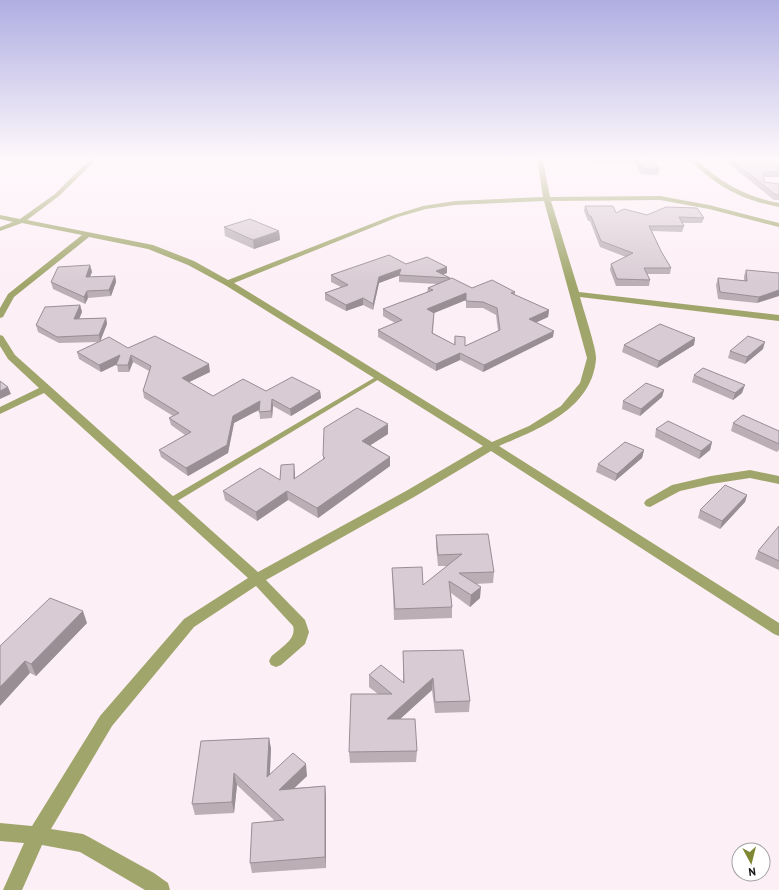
<svg xmlns="http://www.w3.org/2000/svg" width="779" height="890" viewBox="0 0 779 890" font-family="'PT Sans',sans-serif">
	<style>
		.lines { fill: none; stroke-linecap: round; stroke-linejoin: round }
		.service { fill: #a0a66b; fill-rule: evenodd }
		.minor { fill: #a0a66b; fill-rule: evenodd }
		.wall { fill: #bbafb5; fill-rule: evenodd }
		.shaded-wall { fill: #988e94 }
		.building { fill: #d9cbd3; stroke: #988e94; fill-rule: evenodd }
	</style>
	<rect width="100%" height="100%" fill="#fdeff6"/>
	<g class="lines">
		<path class="service" d="M 379,375 L 381,376 L 382,377 L 381,378 L 174,503 L 171,504 L 167,501 L 168,499 Z"/>
		<path class="minor" d="M 91,158 L 98,158 L 59,196 L 27,220 L 153,245 L 194,261 L 228,280 L 394,215 L 423,206 L 455,201 L 543,197 L 537,158 L 719,158 L 697,160 C 721,183 746,197 779,203 L 779,207 C 742,200 717,187 690,160 L 627,162 L 543,161 L 550,197 L 660,196 L 709,205 L 779,223 L 779,227 L 709,209 L 660,200 L 551,201 L 579,292 L 779,315 L 779,321 L 580,297 C 583,309 597,350 596,359 C 592,409 539,429 499,446 L 779,623 L 779,636 L 774,634 L 491,451 L 414,497 L 266,580 L 305,620 L 309,632 L 305,644 L 281,665 L 276,667 L 271,665 L 269,661 L 271,657 C 280,648 297,640 293,626 L 256,586 L 194,627 L 112,726 L 51,829 L 83,834 L 89,837 L 154,873 L 168,883 L 170,890 L 145,890 L 80,852 L 42,845 L 22,890 L 3,890 L 24,843 L 0,841 L 0,823 L 32,826 L 100,716 L 184,619 L 248,578 L 44,393 L 0,414 L 0,407 L 39,388 L 8,359 L 0,346 L 0,335 L 3,336 L 15,355 L 258,572 L 406,491 L 483,446 L 225,285 L 188,265 L 148,249 L 89,237 L 14,297 L 3,317 L 0,318 L 0,308 L 8,294 L 82,235 L 22,223 L 0,231 L 0,227 L 13,222 L 0,219 L 0,215 L 20,219 L 55,194 ZM 544,201 L 587,358 L 580,383 L 561,406 L 529,426 L 492,442 L 234,283 L 398,217 L 426,209 L 455,205 Z
			M 750,470 L 779,476 L 779,484 L 750,478 L 711,484 L 680,491 L 650,507 L 646,506 L 644,503 L 646,500 L 672,485 L 711,476 Z"/>
	</g>
	<path class="wall" d="M 635,158 L 659,169 L 658,175 L 641,174 L 635,163 Z
		M 722,158 L 779,158 L 779,177 L 764,177 L 764,182 L 779,184 L 779,200 L 774,200 Z
		M 585,206 L 616,213 L 704,218 L 702,223 L 682,223 L 684,226 L 682,232 L 652,231 L 661,251 L 671,268 L 670,274 L 647,274 L 650,280 L 649,286 L 616,286 L 610,270 L 611,264 L 626,257 L 600,247 L 590,221 L 588,221 L 584,211 Z
		M 224,227 L 279,231 L 280,240 L 254,249 L 225,236 Z
		M 406,264 L 447,267 L 447,273 L 443,274 L 450,278 L 450,279 L 472,288 L 515,292 L 515,295 L 549,310 L 548,317 L 536,322 L 553,337 L 483,372 L 460,360 L 436,371 L 378,337 L 378,330 L 395,323 L 383,316 L 383,309 L 427,292 L 428,288 L 438,284 L 399,282 L 399,275 L 379,283 L 373,310 L 363,305 L 346,311 L 325,300 L 325,293 L 341,287 L 331,282 L 331,275 ZM 466,300 L 466,308 L 483,308 L 496,315 L 498,331 L 465,346 L 455,336 L 454,345 L 433,333 L 434,313 Z
		M 90,265 L 92,272 L 90,277 L 115,276 L 116,282 L 111,296 L 88,298 L 85,304 L 53,289 L 51,282 Z
		M 746,270 L 779,273 L 757,303 L 718,299 L 716,285 L 718,278 L 744,281 L 744,276 Z
		M 80,305 L 82,312 L 79,319 L 106,318 L 107,324 L 100,341 L 128,348 L 210,372 L 189,382 L 213,396 L 266,391 L 320,391 L 321,398 L 291,416 L 273,406 L 272,418 L 260,419 L 259,409 L 234,423 L 228,453 L 188,476 L 161,457 L 159,450 L 185,435 L 171,425 L 169,418 L 173,416 L 144,398 L 143,391 L 149,371 L 133,362 L 129,372 L 118,372 L 117,364 L 101,372 L 79,359 L 77,352 L 99,342 L 59,343 L 38,332 L 36,325 Z
		M 695,338 L 694,345 L 657,368 L 622,352 L 624,345 Z
		M 763,349 L 745,364 L 728,358 L 730,351 Z
		M 694,375 L 742,393 L 733,400 L 692,382 Z
		M 664,390 L 662,397 L 640,416 L 622,409 L 623,401 Z
		M 733,423 L 779,431 L 779,450 L 777,452 L 731,431 Z
		M 388,424 L 388,434 L 370,445 L 390,457 L 390,466 L 318,518 L 288,500 L 257,521 L 225,500 L 223,491 L 280,480 L 295,474 L 295,479 L 323,460 L 323,456 Z
		M 656,429 L 712,442 L 710,450 L 699,459 L 655,437 Z
		M 644,450 L 642,458 L 615,481 L 596,472 L 598,464 Z
		M 747,495 L 745,502 L 720,529 L 698,518 L 700,510 Z
		M 779,526 L 779,570 L 755,559 L 758,551 Z
		M 436,535 L 494,572 L 493,583 L 476,584 L 480,598 L 470,607 L 451,593 L 452,607 L 452,618 L 394,620 L 392,568 L 423,585 L 447,566 L 438,566 L 436,546 Z
		M 87,623 L 36,676 L 30,673 L 0,646 Z
		M 403,651 L 470,701 L 469,712 L 435,713 L 432,690 L 400,719 L 417,751 L 416,762 L 350,763 L 349,752 L 378,694 L 369,687 L 369,675 L 403,683 Z
		M 269,738 L 271,749 L 270,774 L 307,776 L 294,788 L 325,786 L 326,797 L 326,868 L 252,873 L 250,863 L 275,821 L 237,785 L 234,813 L 195,815 L 192,804 Z"/>
	<path class="shaded-wall" d="M 279,231 L 280,240 L 254,249 L 253,240 Z
		M 90,265 L 92,272 L 87,283 L 86,277 Z
		M 447,267 L 447,273 L 436,277 L 436,271 Z
		M 401,269 L 401,275 L 379,283 L 373,310 L 373,304 L 379,277 Z
		M 115,276 L 116,282 L 111,296 L 109,290 Z
		M 779,290 L 779,296 L 757,303 L 759,297 Z
		M 87,291 L 88,298 L 85,304 L 84,297 Z
		M 466,293 L 466,300 L 434,313 L 427,309 Z
		M 363,298 L 363,305 L 346,311 L 346,305 Z
		M 80,305 L 82,312 L 76,326 L 74,319 Z
		M 549,310 L 548,317 L 529,326 L 529,319 Z
		M 106,318 L 107,324 L 100,342 L 99,335 Z
		M 554,331 L 553,337 L 483,372 L 484,365 Z
		M 695,338 L 694,345 L 657,368 L 659,361 Z
		M 765,342 L 763,349 L 745,364 L 747,357 Z
		M 460,353 L 460,360 L 436,371 L 436,364 Z
		M 120,355 L 122,362 L 101,372 L 99,365 Z
		M 131,355 L 133,362 L 129,372 L 128,365 Z
		M 209,364 L 210,372 L 183,385 L 182,378 Z
		M 745,385 L 742,393 L 733,400 L 735,393 Z
		M 8,387 L 11,394 L 0,399 L 0,391 Z
		M 664,390 L 662,397 L 640,416 L 641,409 Z
		M 320,391 L 321,398 L 291,416 L 290,409 Z
		M 272,399 L 273,406 L 272,418 L 271,411 Z
		M 260,401 L 261,409 L 234,423 L 228,453 L 188,476 L 186,468 L 233,416 Z
		M 388,424 L 388,434 L 363,450 L 362,441 Z
		M 712,442 L 710,450 L 699,459 L 701,451 Z
		M 644,450 L 642,458 L 615,481 L 617,474 Z
		M 390,457 L 390,466 L 318,518 L 317,508 Z
		M 294,464 L 295,474 L 295,489 L 294,479 Z
		M 287,491 L 288,500 L 257,521 L 256,512 Z
		M 747,495 L 745,502 L 720,529 L 722,521 Z
		M 481,587 L 480,598 L 470,607 L 471,595 Z
		M 83,611 L 87,623 L 36,676 L 31,664 Z
		M 25,661 L 30,673 L 0,706 L 0,687 Z
		M 433,678 L 432,690 L 387,731 L 387,719 Z
		M 269,738 L 271,749 L 269,788 L 267,777 Z
		M 306,764 L 307,776 L 281,801 L 279,790 Z
		M 234,773 L 237,785 L 234,813 L 232,802 Z
		M 325,786 L 326,797 L 326,868 L 325,857 Z"/>
	<path class="building" d="M 636,158 L 652,158 L 659,169 L 642,169 Z
		M 729,158 L 779,158 L 779,172 L 764,172 L 764,182 L 779,184 L 779,195 L 776,195 Z
		M 585,206 L 613,206 L 616,213 L 624,209 L 647,215 L 666,207 L 697,208 L 704,218 L 679,217 L 684,226 L 649,226 L 661,251 L 671,268 L 644,268 L 650,280 L 617,279 L 611,264 L 633,253 L 601,241 L 591,216 L 589,216 Z
		M 250,219 L 279,231 L 253,240 L 224,227 Z
		M 389,255 L 406,264 L 427,257 L 447,267 L 436,271 L 450,278 L 399,275 L 401,269 L 379,277 L 373,304 L 363,298 L 346,305 L 325,293 L 348,285 L 331,275 Z
		M 90,265 L 86,277 L 115,276 L 109,290 L 87,291 L 84,297 L 51,282 L 58,267 Z
		M 746,270 L 779,273 L 779,290 L 759,297 L 720,292 L 718,278 L 747,281 Z
		M 452,278 L 472,288 L 492,280 L 515,292 L 511,293 L 549,310 L 529,319 L 554,331 L 484,365 L 460,353 L 436,364 L 378,330 L 402,320 L 383,309 L 433,290 L 428,288 ZM 466,293 L 466,301 L 483,302 L 497,308 L 500,330 L 465,346 L 465,337 L 455,336 L 455,345 L 432,333 L 434,313 L 427,309 Z
		M 80,305 L 74,319 L 106,318 L 99,335 L 57,337 L 36,325 L 45,307 Z
		M 660,324 L 695,338 L 659,361 L 624,345 Z
		M 155,336 L 209,364 L 182,378 L 213,396 L 243,379 L 266,391 L 292,377 L 320,391 L 290,409 L 272,399 L 271,411 L 259,412 L 260,401 L 233,416 L 227,445 L 186,468 L 159,450 L 191,432 L 169,418 L 179,413 L 143,391 L 151,366 L 131,355 L 128,365 L 116,365 L 120,355 L 99,365 L 77,352 L 109,337 L 128,348 Z
		M 748,336 L 765,342 L 747,357 L 730,351 Z
		M 703,368 L 745,385 L 735,393 L 694,375 Z
		M 0,381 L 8,387 L 0,391 Z
		M 646,383 L 664,390 L 641,409 L 623,401 Z
		M 357,408 L 388,424 L 362,441 L 390,457 L 317,508 L 287,491 L 256,512 L 223,491 L 260,468 L 280,480 L 281,465 L 294,464 L 294,479 L 325,458 L 323,456 L 324,428 Z
		M 743,415 L 779,431 L 779,444 L 733,423 Z
		M 668,421 L 712,442 L 701,451 L 656,429 Z
		M 625,442 L 644,450 L 617,474 L 598,464 Z
		M 725,485 L 747,495 L 722,521 L 700,510 Z
		M 779,526 L 779,561 L 758,551 Z
		M 488,534 L 494,572 L 459,573 L 481,587 L 471,595 L 449,581 L 452,607 L 395,609 L 392,568 L 422,567 L 423,585 L 462,554 L 438,555 L 436,535 Z
		M 50,598 L 83,611 L 31,664 L 25,661 L 0,687 L 0,646 Z
		M 463,650 L 470,701 L 435,702 L 433,678 L 387,719 L 415,719 L 417,751 L 349,752 L 351,694 L 392,694 L 369,675 L 381,665 L 404,683 L 403,651 Z
		M 269,738 L 267,777 L 293,753 L 306,764 L 279,790 L 325,786 L 325,857 L 250,863 L 252,823 L 284,820 L 234,773 L 232,802 L 192,804 L 201,741 Z"/>
	<linearGradient id="sky" x2="0" y2="1"><stop stop-color="#afaee2"/><stop offset="0.56" stop-color="#fef8fb"/><stop offset="1" stop-color="#fef8fb" stop-opacity="0"/></linearGradient>
	<rect width="779" height="283" fill="url(#sky)"/>
	<g transform="translate(751 862) rotate(173)"><circle r="19" fill="#ffffff" stroke="#a2a1a1"/>
	<path d="M0-3L7 15L0 10L-7 15Z" fill="#808732"/>
	<text y="-6" font-size="11" font-weight="bold" text-anchor="middle" fill="#171315">N</text>
	</g>
</svg>
